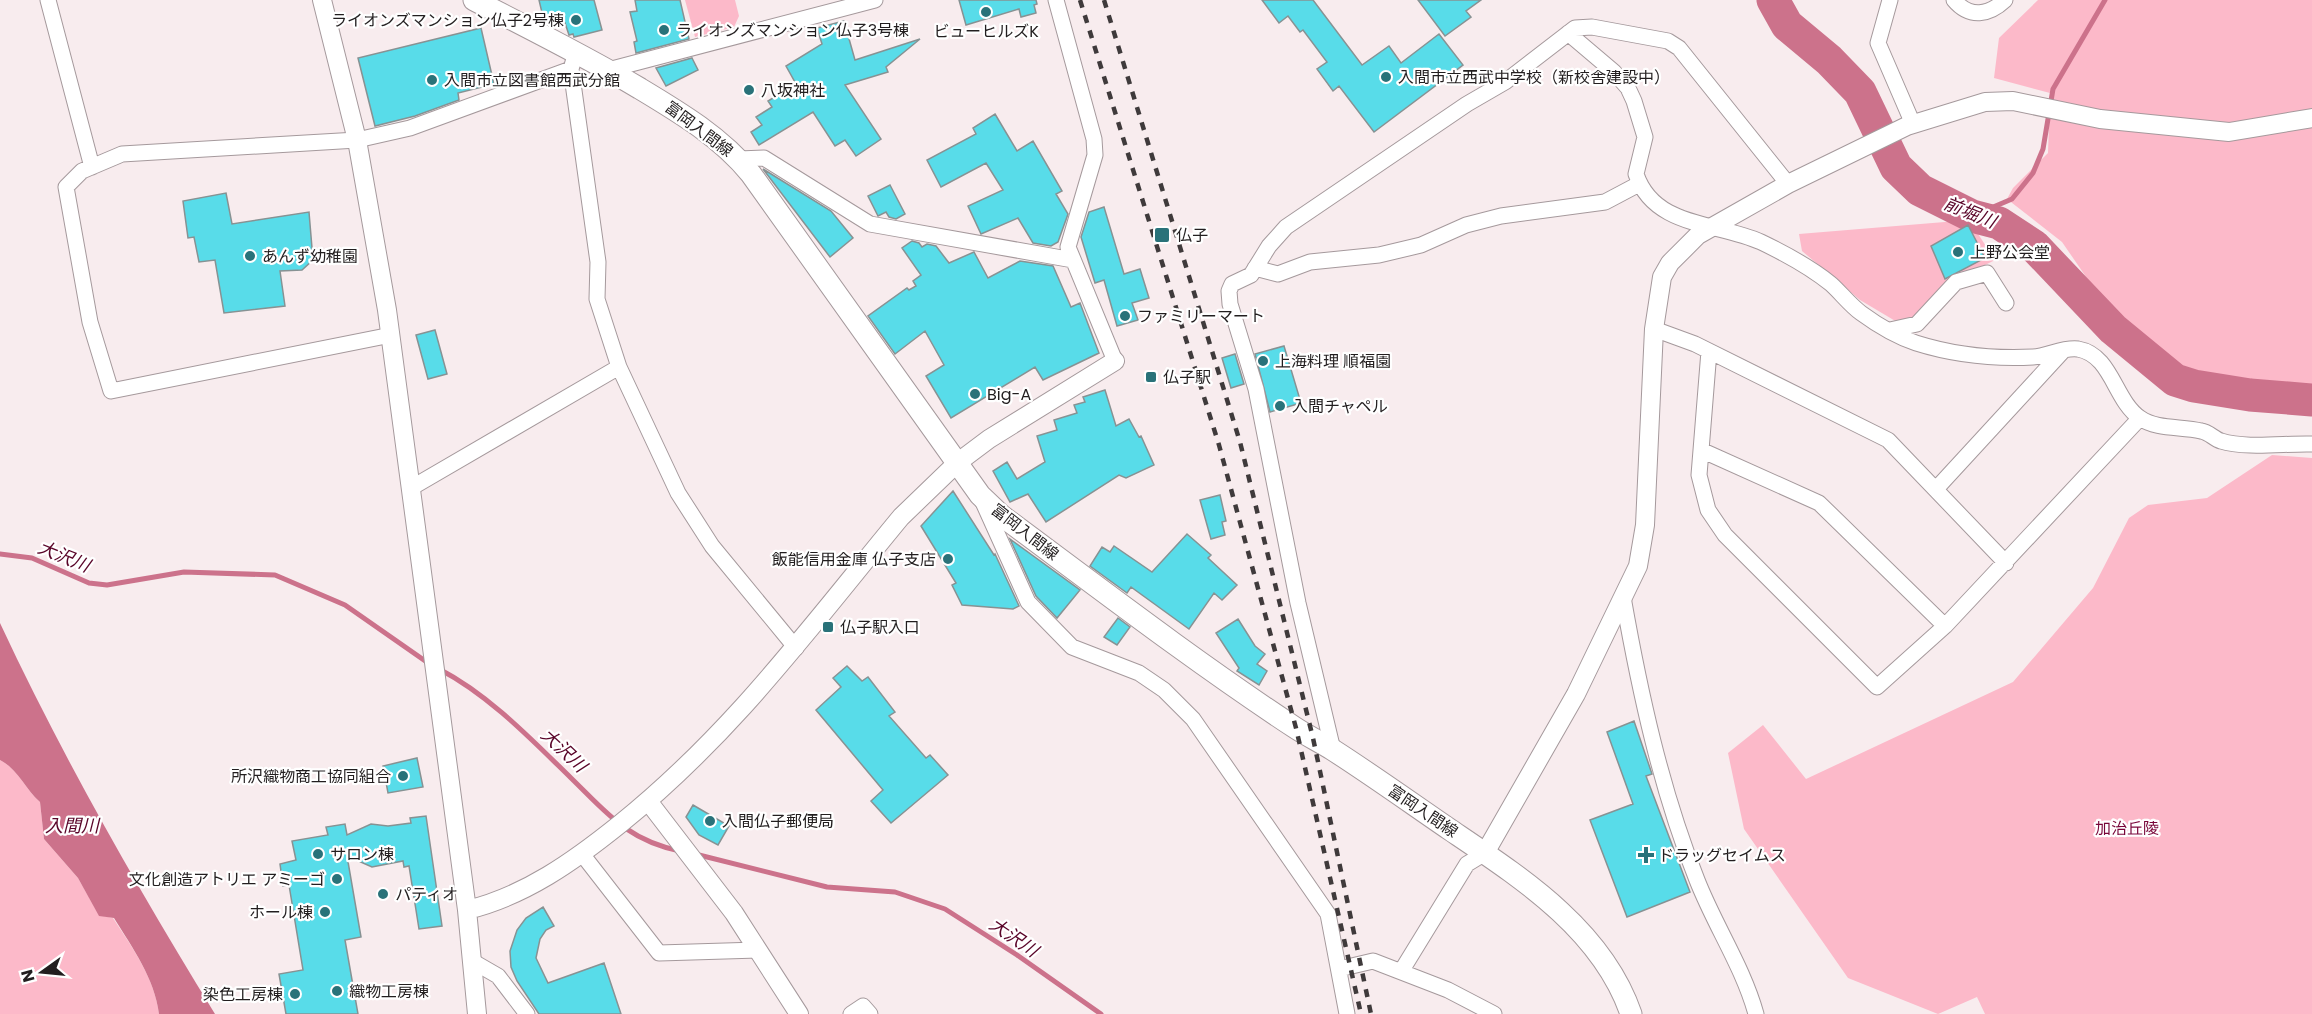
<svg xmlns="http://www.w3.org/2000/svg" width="2312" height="1014" viewBox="0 0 2312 1014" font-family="Poppins,'Noto Sans JP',sans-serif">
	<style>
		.green { fill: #fcb9c9 }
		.water { fill: #cc728b }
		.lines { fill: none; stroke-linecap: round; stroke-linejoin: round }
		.stream { stroke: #cc728b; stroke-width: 5 }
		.river { stroke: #cc728b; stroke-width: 33 }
		.building { fill: #58dce9; stroke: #879293; stroke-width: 1.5 }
		.minor-casing { stroke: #a5999c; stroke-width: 17 }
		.tertiary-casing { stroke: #a5999c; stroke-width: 20 }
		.secondary-casing { stroke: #a5999c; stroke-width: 23 }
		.minor { stroke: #fff; stroke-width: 15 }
		.tertiary { stroke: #fff; stroke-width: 18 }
		.secondary { stroke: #fff; stroke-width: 21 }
		.rail { stroke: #3f3a3b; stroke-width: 4.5; stroke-dasharray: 8 8; stroke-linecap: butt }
		.poi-dot { fill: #297279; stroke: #fff; stroke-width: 2 }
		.labels { text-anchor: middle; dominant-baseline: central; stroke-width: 4.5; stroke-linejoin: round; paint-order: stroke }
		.poi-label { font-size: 16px; fill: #221e1f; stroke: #fff; text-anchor: start }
		.street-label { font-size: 16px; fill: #221e1f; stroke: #fff }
		.park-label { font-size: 16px; fill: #780639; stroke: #fff }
		.water-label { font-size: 18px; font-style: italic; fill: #590428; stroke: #fff }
	</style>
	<rect width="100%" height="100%" fill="#f8ecee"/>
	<path class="green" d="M 685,0 L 735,0 L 739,16 L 734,27 L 695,37 Z
		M 2038,0 L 2312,0 L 2312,411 L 2247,406 L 2131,342 L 2062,242 L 2007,199 L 2013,188 L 2048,153 L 2050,93 L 1994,78 L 1999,38 Z
		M 1969,220 L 1995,260 L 1949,283 L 1916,320 L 1897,322 L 1860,300 L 1802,251 L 1799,234 Z
		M 2272,455 L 2312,458 L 2312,1014 L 1985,1014 L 1977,997 L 1938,1014 L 1848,978 L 1744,829 L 1728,753 L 1763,725 L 1806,779 L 2013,682 L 2093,588 L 2129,518 L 2148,505 L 2207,498 Z
		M 0,760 C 18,769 25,789 40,802 L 44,839 L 78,878 L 99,915 L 113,918 C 132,947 155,979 159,1014 L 0,1014 Z"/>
	<path class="water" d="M 0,623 C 63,758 137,887 215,1014 L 159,1014 C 155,979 132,947 114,918 L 99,916 L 78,878 L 44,839 L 40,802 C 25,789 18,769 0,760 Z"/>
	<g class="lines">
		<path class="stream" d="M 1972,216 L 2012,199 L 2033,173 L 2043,149 L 2053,89 L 2105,0
			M 0,554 L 32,558 L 89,583 L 107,585 L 184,572 L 275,575 L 345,605 L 431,665
			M 439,669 C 489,695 531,739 571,778 C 607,813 627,840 680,851
			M 695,854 L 827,887 L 895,892 L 945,909 L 1017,955 L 1101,1014"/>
		<path class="river" d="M 1773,0 L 1787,25 L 1829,60 L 1860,92 L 1896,167 L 1920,190 L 1972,216 L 1999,223 L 2034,246 L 2113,329 L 2175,380 L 2194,386 L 2250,395 L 2312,400"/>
	</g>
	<path class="building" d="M 539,0 L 594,0 L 602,30 L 574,37 L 573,34 L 569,35 L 565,23 L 554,26 L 551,14 L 543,17 Z
		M 635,0 L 680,0 L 689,39 L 636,53 L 634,42 L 637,41 L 630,12 L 637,11 Z
		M 959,0 L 1036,0 L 1037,4 L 1034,5 L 1036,13 L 1021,17 L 1019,9 L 966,25 Z
		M 1262,0 L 1313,0 L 1362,65 L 1389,46 L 1401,63 L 1439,34 L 1463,65 L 1374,132 L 1339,86 L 1333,91 L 1317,69 L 1327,62 L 1303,30 L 1300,32 L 1288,16 L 1279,23 Z
		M 1418,0 L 1481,0 L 1466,11 L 1471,17 L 1445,36 Z
		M 844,21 L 855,60 L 920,39 L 886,67 L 888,72 L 845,85 L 881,139 L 856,156 L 845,140 L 835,146 L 813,112 L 759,145 L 751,132 L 762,125 L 756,117 L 772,107 L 768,101 L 796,84 L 786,66 L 822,44 L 817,28 Z
		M 481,28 L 494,84 L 458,93 L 459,100 L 415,116 L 375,126 L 358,58 Z
		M 692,58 L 698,70 L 666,86 L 656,68 Z
		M 995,114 L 1017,151 L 1033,141 L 1062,191 L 1056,194 L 1068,214 L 1058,242 L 1051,246 L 1033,243 L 1018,218 L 981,234 L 968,206 L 1003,190 L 986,163 L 941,187 L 927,160 L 976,134 L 973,128 Z
		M 763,169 L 831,211 L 853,238 L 830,257 Z
		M 890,185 L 905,214 L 896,219 L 889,217 L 886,212 L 878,216 L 868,196 Z
		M 226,193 L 232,224 L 309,212 L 313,260 L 302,270 L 280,271 L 285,306 L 224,313 L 215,260 L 199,262 L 194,237 L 188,238 L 183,201 Z
		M 1104,207 L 1124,274 L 1140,269 L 1149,298 L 1132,303 L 1138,320 L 1117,326 L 1104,280 L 1095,283 L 1081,237 L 1089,212 Z
		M 1968,225 L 1985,258 L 1945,279 L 1931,246 Z
		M 912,241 L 919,243 L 922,247 L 927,244 L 936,246 L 949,263 L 974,252 L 988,278 L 1020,261 L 1053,266 L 1071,307 L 1080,303 L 1099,353 L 1043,380 L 1035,367 L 951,418 L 926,376 L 944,365 L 925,331 L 895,354 L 868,316 L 907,288 L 909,290 L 916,286 L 913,281 L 921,275 L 902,248 Z
		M 435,330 L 447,374 L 428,379 L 416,335 Z
		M 1284,346 L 1301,403 L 1270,412 L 1255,354 Z
		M 1235,354 L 1244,384 L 1231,388 L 1222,358 Z
		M 1105,390 L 1116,426 L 1129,419 L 1139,437 L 1141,436 L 1154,465 L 1126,478 L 1119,475 L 1046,522 L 1028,494 L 1010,502 L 993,471 L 1007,462 L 1017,479 L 1045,462 L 1037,436 L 1057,430 L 1054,420 L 1077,413 L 1074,405 L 1085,402 L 1083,397 Z
		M 953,491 L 994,555 L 995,554 L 1019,606 L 1013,609 L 962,605 L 952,585 L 956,583 L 921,526 Z
		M 1220,495 L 1226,521 L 1222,522 L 1225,535 L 1211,539 L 1200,500 Z
		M 1187,534 L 1211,555 L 1208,558 L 1237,585 L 1222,600 L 1214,593 L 1189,629 L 1131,587 L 1127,593 L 1090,566 L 1102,547 L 1110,552 L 1114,546 L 1152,572 Z
		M 1010,539 L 1080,590 L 1057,618 L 1036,596 Z
		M 1118,618 L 1130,627 L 1117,645 L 1104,637 Z
		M 1238,619 L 1255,646 L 1265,654 L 1257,664 L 1267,671 L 1259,685 L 1237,671 L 1239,668 L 1216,633 Z
		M 847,666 L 862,681 L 868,677 L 895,712 L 889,716 L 926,758 L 930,755 L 948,775 L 891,823 L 871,801 L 883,790 L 816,710 L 841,687 L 833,678 Z
		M 1634,721 L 1652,774 L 1646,776 L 1690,892 L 1627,917 L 1590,820 L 1633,804 L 1607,732 Z
		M 417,758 L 423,787 L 388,793 L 383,766 Z
		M 693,805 L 729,826 L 718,845 L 699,835 L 686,817 Z
		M 426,816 L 442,926 L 419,929 L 409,866 L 404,867 L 403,861 L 372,867 L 347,856 L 361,937 L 345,940 L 358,1014 L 286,1014 L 279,974 L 303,970 L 289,885 L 283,886 L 280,864 L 296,860 L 292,841 L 328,835 L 326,827 L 345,824 L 347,835 L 371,824 L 388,826 L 411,823 L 410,818 Z
		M 543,907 L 554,926 L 546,930 L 540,939 L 536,958 L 548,983 L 604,963 L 621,1014 L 539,1014 L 517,981 L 511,967 L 510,951 L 517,930 L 526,918 Z"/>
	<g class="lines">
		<defs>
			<path id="minor" d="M 48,0 L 92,167
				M 1056,0 L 1094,139 L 1095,155 L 1068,247 L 1115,361
				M 1890,0 L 1878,43 L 1913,124
				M 1954,0 C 1970,19 1989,15 2005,0
				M 1568,33 L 1614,72 L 1628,88 L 1634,101 L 1645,137 L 1636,174 C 1654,228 1717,222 1761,242 C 1786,254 1810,267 1831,284 C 1841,293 1850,305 1861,313 C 1876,324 1898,337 1916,343 C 1954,355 1994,359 2033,357 C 2048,356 2063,347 2078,349 C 2112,355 2114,400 2140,418 C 2157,430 2182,426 2201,431 C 2209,432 2214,439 2221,441 C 2246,449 2286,443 2312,444
				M 571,69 L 598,262 L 597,299 L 619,367 L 678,493 L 712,546 L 796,648
				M 608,70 L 875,0
				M 739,159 L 764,158 L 870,224 L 1073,260
				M 1255,268 L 1278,274 L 1310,262 L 1379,255 L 1421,245 L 1466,225 L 1501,216 L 1605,202 L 1639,184
				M 1654,329 L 1695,344 L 1888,440 L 2006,563
				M 1890,330 L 1917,324 L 1956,282 L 1987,273 L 2006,303
				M 391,335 L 111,391 L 90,322 L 66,187 L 82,171 L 122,154 L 357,140 L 410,128 L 571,69 L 576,52
				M 1709,351 L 1699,475 L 1708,510 L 1725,535 L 1877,687 L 1945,626 L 2140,418
				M 1701,450 L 1819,503 L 1945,626
				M 411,488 L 619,367
				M 1936,489 L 2063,351
				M 982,500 L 1028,602 L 1072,647 L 1139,673 L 1164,690 L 1193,719 L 1328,914 L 1347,1014
				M 1623,597 C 1640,693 1661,790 1697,880 C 1715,926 1743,967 1756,1014
				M 1333,750 L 1298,603 L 1256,389 L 1230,304 L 1229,291 L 1232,284 L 1251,275 L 1269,246 L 1286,227 L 1467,104 L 1505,82 L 1575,28 L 1592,27 L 1668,41 L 1679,48 L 1788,184
				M 582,854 L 659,953 L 758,950
				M 472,961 L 498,976 L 527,1014
				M 1339,969 L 1373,961 L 1448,990 L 1494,1014
				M 1402,970 L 1467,864 L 1485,853
				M 851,1014 L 863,1006 L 870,1014"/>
			<path id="tertiary" d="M 322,0 L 357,140 L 387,310 L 467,910 L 477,1014
				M 648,801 L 734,913 L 799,1014
				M 1485,853 L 1576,694 L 1638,566 L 1645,525 L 1654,329 L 1662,277 L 1670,263 L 1698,235 L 1788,184 L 1907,126 L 1985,102 L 2013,101 L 2100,119 L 2229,132 L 2312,118
				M 467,910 C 525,896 574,861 620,824 C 733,733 810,627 901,517 L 957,463 L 989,439 L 1115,361"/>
			<path id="secondary" d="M 474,0 C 529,28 585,56 639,88 C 679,112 721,137 751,174 L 980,495 L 1002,516 C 1099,588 1194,661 1294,727 C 1306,735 1320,742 1333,750 C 1372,775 1411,803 1449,829 C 1520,877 1602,929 1631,1014"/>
		</defs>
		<use href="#minor" class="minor-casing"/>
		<use href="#tertiary" class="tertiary-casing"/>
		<use href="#secondary" class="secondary-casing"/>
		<use href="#minor" class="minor"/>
		<use href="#tertiary" class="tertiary"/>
		<use href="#secondary" class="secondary"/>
		<path class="rail" d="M 1080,0 L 1219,445 L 1296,728 L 1361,1014
			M 1104,0 L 1240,442 L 1313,738 L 1371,1014"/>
	</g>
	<g class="poi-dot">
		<circle cx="986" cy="12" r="6"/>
		<circle cx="576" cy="20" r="6"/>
		<circle cx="664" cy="30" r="6"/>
		<circle cx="1386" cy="77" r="6"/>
		<circle cx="432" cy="80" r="6"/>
		<circle cx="749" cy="90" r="6"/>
		<rect x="1154" y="227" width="16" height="16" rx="3"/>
		<circle cx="1958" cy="252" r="6"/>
		<circle cx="250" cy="256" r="6"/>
		<circle cx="1125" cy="316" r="6"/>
		<circle cx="1263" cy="361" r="6"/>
		<rect x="1145" y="371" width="12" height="12" rx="3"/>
		<circle cx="975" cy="394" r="6"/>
		<circle cx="1280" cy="406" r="6"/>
		<circle cx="948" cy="559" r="6"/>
		<rect x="822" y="621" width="12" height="12" rx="3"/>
		<circle cx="403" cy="776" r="6"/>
		<circle cx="710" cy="821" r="6"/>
		<circle cx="318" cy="854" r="6"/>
		<path d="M1643 846h6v6h6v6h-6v6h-6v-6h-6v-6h6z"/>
		<circle cx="337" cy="879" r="6"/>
		<circle cx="383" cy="894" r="6"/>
		<circle cx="325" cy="912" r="6"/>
		<circle cx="337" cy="991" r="6"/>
		<circle cx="295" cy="994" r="6"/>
	</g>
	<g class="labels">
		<g class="poi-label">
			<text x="564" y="20" text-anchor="end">ライオンズマンション仏子2号棟</text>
			<text x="676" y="30">ライオンズマンション仏子3号棟</text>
			<text x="986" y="31" text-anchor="middle">ビューヒルズK</text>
			<text x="1398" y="77">入間市立西武中学校（新校舎建設中）</text>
			<text x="444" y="80">入間市立図書館西武分館</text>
			<text x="761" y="90">八坂神社</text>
			<text x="1176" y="235">仏子</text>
			<text x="1970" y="252">上野公会堂</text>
			<text x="262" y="256">あんず幼稚園</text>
			<text x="1137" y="316">ファミリーマート</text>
			<text x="1275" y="361">上海料理 順福園</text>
			<text x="1163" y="377">仏子駅</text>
			<text x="987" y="394">Big-A</text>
			<text x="1292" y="406">入間チャペル</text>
			<text x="936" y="559" text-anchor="end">飯能信用金庫 仏子支店</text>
			<text x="840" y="627">仏子駅入口</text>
			<text x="391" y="776" text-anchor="end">所沢織物商工協同組合</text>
			<text x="722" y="821">入間仏子郵便局</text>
			<text x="330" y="854">サロン棟</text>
			<text x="1658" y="855">ドラッグセイムス</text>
			<text x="325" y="879" text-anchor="end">文化創造アトリエ アミーゴ</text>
			<text x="395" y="894">パティオ</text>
			<text x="313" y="912" text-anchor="end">ホール棟</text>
			<text x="349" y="991">織物工房棟</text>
			<text x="283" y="994" text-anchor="end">染色工房棟</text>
		</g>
		<g class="street-label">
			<text transform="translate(699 129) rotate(37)">富岡入間線</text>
			<text transform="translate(1025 532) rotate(38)">富岡入間線</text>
			<text transform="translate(1423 811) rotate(34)">富岡入間線</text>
		</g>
		<g class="park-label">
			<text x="2127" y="828">加治丘陵</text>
		</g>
		<g class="water-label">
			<text transform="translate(1970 212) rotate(22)">前堀川</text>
			<text transform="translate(64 556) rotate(22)">大沢川</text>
			<text transform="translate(564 750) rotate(43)">大沢川</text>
			<text x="72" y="825">入間川</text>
			<text transform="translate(1014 937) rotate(34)">大沢川</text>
		</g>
	</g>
	<g transform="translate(42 972) rotate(255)" stroke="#ffffff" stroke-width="4.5" paint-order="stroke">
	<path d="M0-4.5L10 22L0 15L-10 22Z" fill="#221e1f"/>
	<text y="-9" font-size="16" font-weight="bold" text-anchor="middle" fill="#221e1f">N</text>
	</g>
</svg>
